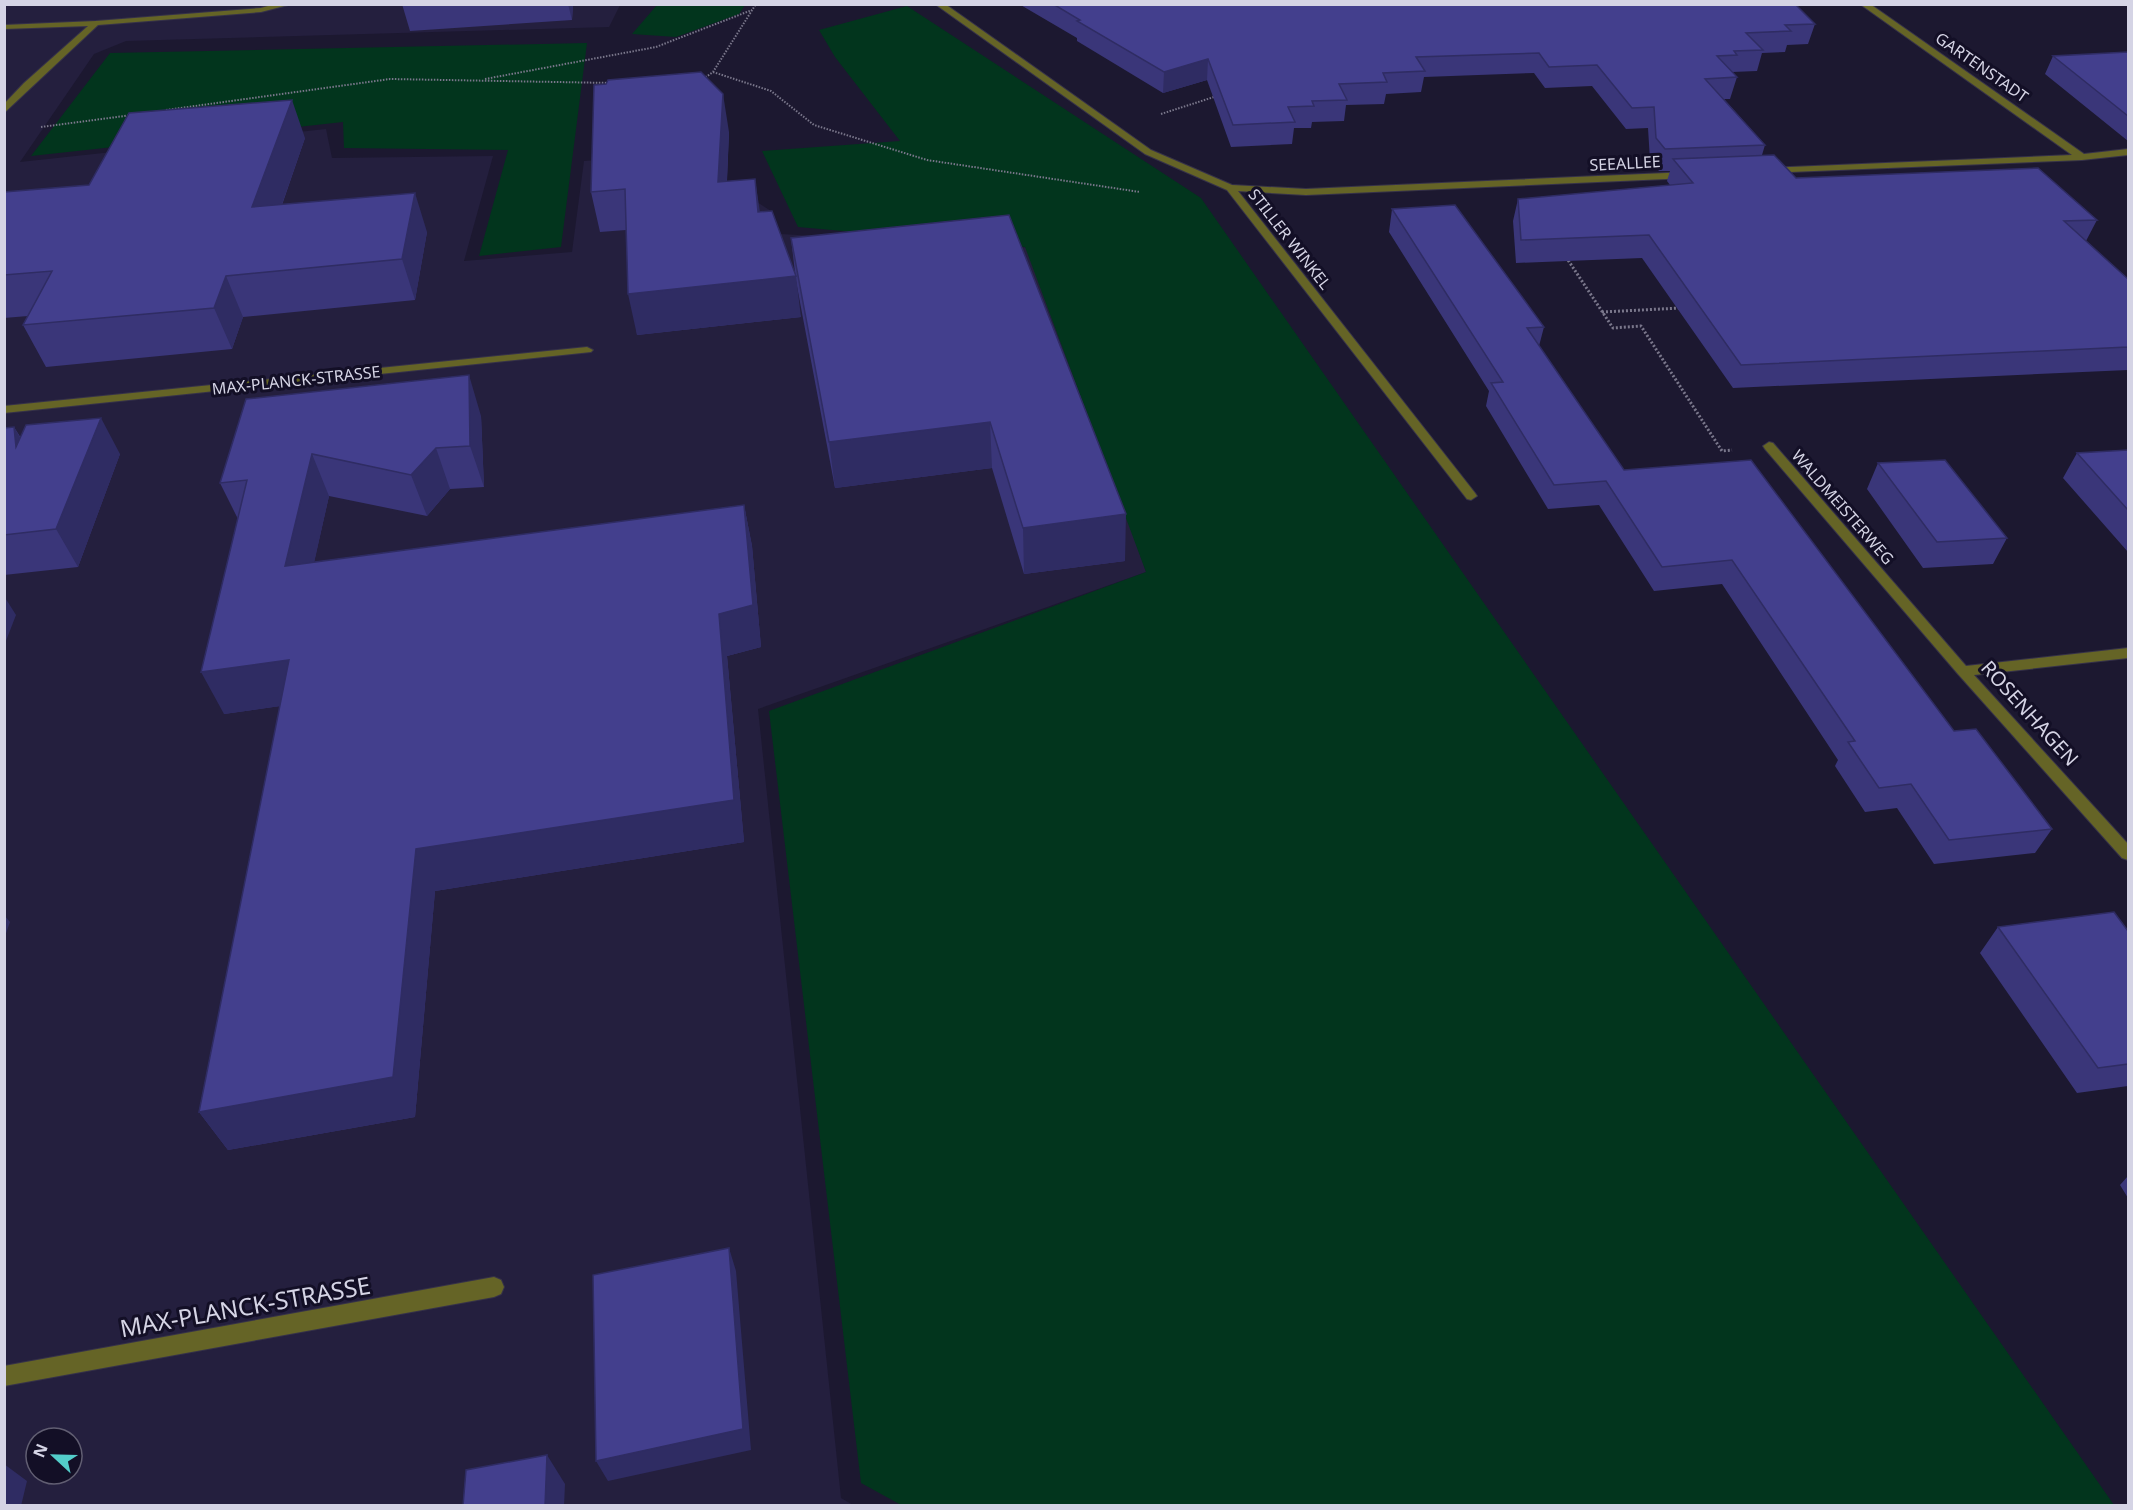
<svg xmlns="http://www.w3.org/2000/svg" width="2133" height="1510" viewBox="0 0 2133 1510" font-family="'Noto Sans',sans-serif">
	<style>
		.built { fill: #241f3e; fill-rule: evenodd }
		.green { fill: #02351d }
		.lines { fill: none; stroke-linecap: round; stroke-linejoin: round }
		.minor-casing { stroke: #363249; stroke-width: 2 }
		.path-far1 { stroke: #7a778b; stroke-width: 2; stroke-dasharray: 1.5 1.5; stroke-linecap: butt }
		.path { stroke: #7a778b; stroke-width: 3; stroke-dasharray: 2 2; stroke-linecap: butt }
		.minor { fill: #656426; fill-rule: evenodd }
		.wall { fill: #3a3679 }
		.shaded-wall { fill: #2f2c63 }
		.building { fill: #433f8d; stroke: #2f2c63; stroke-width: 1.5 }
		.labels { text-anchor: middle; dominant-baseline: central; stroke-width: 6; stroke-linejoin: round; paint-order: stroke }
		.far-street-label { font-size: 16px; fill: #d5d4e5; stroke: #130f26 }
		.street-label { font-size: 20px; fill: #d5d4e5; stroke: #130f26 }
		.near-street-label { font-size: 24px; fill: #d5d4e5; stroke: #130f26 }
	</style>
	<rect width="100%" height="100%" fill="#1c1830"/>
	<path class="built" d="M 5,5 L 620,5 L 609,27 L 126,41 L 94,54 L 20,162 L 326,129 L 332,158 L 493,156 L 464,261 L 572,252 L 584,161 L 681,154 L 771,211 L 780,234 L 1033,248 L 1146,572 L 758,709 L 841,1498 L 853,1505 L 5,1506 ZM 36,1438 L 72,1438 L 72,1474 L 36,1474 Z"/>
	<path class="green" d="M 657,5 L 657,4 L 745,5 L 739,14 L 676,37 L 632,34 Z
		M 907,6 L 1201,198 L 2114,1505 L 903,1506 L 861,1483 L 769,711 L 1146,572 L 1025,247 L 798,227 L 762,151 L 900,141 L 835,57 L 819,30 Z
		M 587,43 L 561,247 L 479,256 L 508,150 L 344,148 L 343,122 L 31,156 L 110,53 Z"/>
	<g class="lines">
		<defs>
			<path id="minor" d="M 275,4 L 292,4 L 261,12 L 98,25 L 4,113 L 4,104 L 24,83 L 88,26 L 4,29 L 4,25 L 96,21 L 261,8 Z
				M 935,4 L 945,4 L 1151,150 L 1232,185 L 1306,189 L 1689,172 L 1694,175 L 1689,178 L 1306,195 L 1238,191 L 1475,493 L 1477,496 L 1471,500 L 1467,499 L 1227,190 L 1145,154 Z
				M 1860,4 L 1870,4 L 2084,154 L 2128,149 L 2128,155 L 2082,160 L 1766,173 L 1766,169 L 1769,168 L 2072,155 Z
				M 587,347 L 593,350 L 591,352 L 4,413 L 4,406 Z
				M 1769,442 L 1773,443 L 1966,666 L 2128,648 L 2128,658 L 1974,675 L 2128,844 L 2128,860 L 2122,858 L 1958,674 L 1765,449 L 1763,446 Z
				M 494,1277 L 501,1280 L 504,1287 L 501,1294 L 494,1297 L 4,1386 L 4,1366 Z"/>
		</defs>
		<use href="#minor" class="minor-casing"/>
		<path class="path-far1" d="M 713,72 L 771,91 L 814,125 L 927,160 L 1140,192
			M 485,79 L 656,47 L 752,10
			M 703,79 L 713,72 L 756,4
			M 166,110 L 390,79 L 612,83
			M 1161,114 L 1217,96
			M 41,127 L 132,115"/>
		<path class="path" d="M 1566,257 L 1613,328 L 1641,326 L 1722,451 L 1732,450
			M 1602,312 L 1681,308"/>
		<use href="#minor" class="minor"/>
	</g>
	<path class="wall" d="M 402,4 L 573,4 L 572,20 L 410,31 Z
		M 1019,4 L 1795,4 L 1815,24 L 1808,44 L 1787,45 L 1785,52 L 1762,53 L 1757,71 L 1732,72 L 1737,77 L 1730,99 L 1724,99 L 1765,145 L 1762,155 L 1796,178 L 2097,220 L 2086,241 L 2128,279 L 2128,370 L 1733,388 L 1642,258 L 1516,263 L 1513,221 L 1518,199 L 1670,185 L 1667,181 L 1670,171 L 1659,171 L 1650,160 L 1648,128 L 1626,129 L 1592,86 L 1545,88 L 1534,73 L 1424,77 L 1421,92 L 1386,94 L 1384,104 L 1346,105 L 1344,121 L 1312,122 L 1311,128 L 1294,128 L 1292,144 L 1231,147 L 1207,80 L 1163,93 L 1077,41 L 1077,38 Z
		M 2128,52 L 2128,141 L 2045,74 L 2053,56 Z
		M 729,132 L 727,181 L 760,212 L 801,317 L 637,335 L 626,230 L 600,232 L 591,192 Z
		M 305,138 L 282,205 L 427,232 L 415,300 L 243,317 L 232,349 L 46,367 L 23,325 L 28,316 L 4,318 L 4,192 L 89,185 Z
		M 1392,209 L 1544,327 L 1539,346 L 1624,470 L 1954,731 L 2052,829 L 2035,853 L 1934,864 L 1897,808 L 1865,812 L 1835,766 L 1838,760 L 1722,584 L 1654,591 L 1599,505 L 1548,509 L 1486,406 L 1489,391 L 1389,232 Z
		M 1009,215 L 1125,561 L 1024,574 L 992,468 L 835,488 L 796,281 L 791,238 Z
		M 246,399 L 481,416 L 484,487 L 450,489 L 427,516 L 329,496 L 314,562 L 744,505 L 752,546 L 761,647 L 727,656 L 744,842 L 435,891 L 415,1117 L 228,1150 L 199,1112 L 280,706 L 224,714 L 238,519 L 220,483 Z
		M 14,427 L 21,438 L 120,454 L 78,567 L 4,575 L 4,428 Z
		M 2128,450 L 2128,552 L 2063,478 L 2077,453 Z
		M 1878,463 L 2007,538 L 1993,564 L 1923,568 L 1867,489 Z
		M 1998,927 L 2128,931 L 2128,1086 L 2077,1093 L 1980,953 Z
		M 2128,1176 L 2128,1198 L 2120,1185 Z"/>
	<path class="shaded-wall" d="M 568,4 L 573,4 L 572,20 Z
		M 1208,59 L 1207,80 L 1163,93 L 1164,72 Z
		M 723,94 L 729,132 L 725,221 L 718,182 Z
		M 292,100 L 305,138 L 267,247 L 252,207 Z
		M 755,179 L 761,219 L 758,212 Z
		M 415,193 L 427,232 L 415,300 L 402,259 Z
		M 226,276 L 243,317 L 232,349 L 214,308 Z
		M 796,276 L 801,317 L 637,335 L 628,294 Z
		M 469,375 L 481,416 L 484,487 L 470,446 Z
		M 101,418 L 120,454 L 78,567 L 56,529 Z
		M 990,422 L 992,468 L 835,488 L 829,442 Z
		M 14,427 L 35,464 L 16,447 Z
		M 436,448 L 450,489 L 427,516 L 411,475 Z
		M 312,454 L 329,496 L 304,608 L 285,566 Z
		M 744,505 L 752,546 L 761,647 L 727,656 L 744,842 L 435,891 L 415,1117 L 228,1150 L 199,1112 L 416,849 L 719,614 Z
		M 1126,514 L 1125,561 L 1024,574 L 1023,528 Z
		M 4,596 L 16,615 L 4,646 Z
		M 289,660 L 309,702 L 224,714 L 201,672 Z
		M 4,915 L 10,922 L 4,939 Z
		M 729,1248 L 736,1271 L 751,1450 L 608,1481 L 596,1461 Z
		M 547,1455 L 565,1484 L 564,1506 L 545,1506 Z
		M 4,1464 L 27,1481 L 21,1506 L 4,1506 Z"/>
	<path class="building" d="M 1053,4 L 1795,4 L 1815,24 L 1785,25 L 1791,31 L 1746,33 L 1763,50 L 1734,51 L 1737,55 L 1717,56 L 1737,77 L 1705,79 L 1765,145 L 1665,149 L 1656,138 L 1654,107 L 1632,108 L 1597,65 L 1549,67 L 1539,53 L 1416,57 L 1425,71 L 1383,73 L 1387,82 L 1339,84 L 1347,100 L 1312,101 L 1314,106 L 1288,107 L 1295,122 L 1233,125 L 1208,59 L 1164,72 L 1077,21 L 1080,20 Z
		M 2128,52 L 2128,116 L 2053,56 Z
		M 701,72 L 723,94 L 718,182 L 755,179 L 758,212 L 772,211 L 796,276 L 628,294 L 625,189 L 591,192 L 594,85 L 606,84 L 608,80 Z
		M 292,100 L 252,207 L 415,193 L 402,259 L 226,276 L 214,308 L 23,325 L 52,271 L 4,275 L 4,192 L 89,185 L 129,113 Z
		M 1774,155 L 1796,178 L 2038,168 L 2097,220 L 2064,221 L 2128,279 L 2128,347 L 1741,365 L 1649,235 L 1521,240 L 1518,199 L 1693,183 L 1673,159 Z
		M 1455,205 L 1544,327 L 1527,328 L 1624,470 L 1751,460 L 1954,731 L 1976,729 L 2052,829 L 1949,840 L 1911,784 L 1879,788 L 1848,742 L 1855,741 L 1732,560 L 1662,567 L 1606,481 L 1554,485 L 1491,383 L 1503,382 L 1392,209 Z
		M 1009,215 L 1126,514 L 1023,528 L 990,422 L 829,442 L 791,238 Z
		M 469,375 L 470,446 L 436,448 L 411,475 L 312,454 L 285,566 L 744,505 L 753,605 L 719,614 L 734,800 L 416,849 L 393,1077 L 199,1112 L 289,660 L 201,672 L 247,480 L 220,483 L 246,399 Z
		M 101,418 L 56,529 L 4,535 L 4,428 L 14,427 L 16,447 L 26,425 Z
		M 2128,450 L 2128,510 L 2077,453 Z
		M 1945,460 L 2007,538 L 1937,542 L 1878,463 Z
		M 2114,912 L 2128,931 L 2128,1064 L 2098,1068 L 1998,927 Z
		M 729,1248 L 743,1429 L 596,1461 L 593,1275 Z
		M 547,1455 L 545,1506 L 463,1506 L 466,1470 Z"/>
	<g class="labels">
		<g class="far-street-label">
			<text transform="translate(1982 67) rotate(35)">GARTENSTADT</text>
			<text transform="translate(1625 163) rotate(-3)">SEEALLEE</text>
			<text transform="translate(1290 239) rotate(52)">STILLER WINKEL</text>
			<text transform="translate(296 380) rotate(-6)">MAX-PLANCK-STRASSE</text>
			<text transform="translate(1843 507) rotate(49)">WALDMEISTERWEG</text>
		</g>
		<g class="street-label">
			<text transform="translate(2030 713) rotate(48)">ROSENHAGEN</text>
		</g>
		<g class="near-street-label">
			<text transform="translate(245 1306) rotate(-10)">MAX-PLANCK-STRASSE</text>
		</g>
	</g>
	<rect width="2133" height="1510" fill="none" stroke="#d5d4e5" stroke-width="12"/>
	<g transform="translate(54 1456) rotate(292)"><circle r="28" fill="#130f26" stroke="#615e72" stroke-width="1.5"/>
	<path d="M0-4.5L10 22L0 15L-10 22Z" fill="#53cdca"/>
	<text y="-9" font-size="16" font-weight="bold" text-anchor="middle" fill="#d5d4e5">N</text>
	</g>
</svg>
